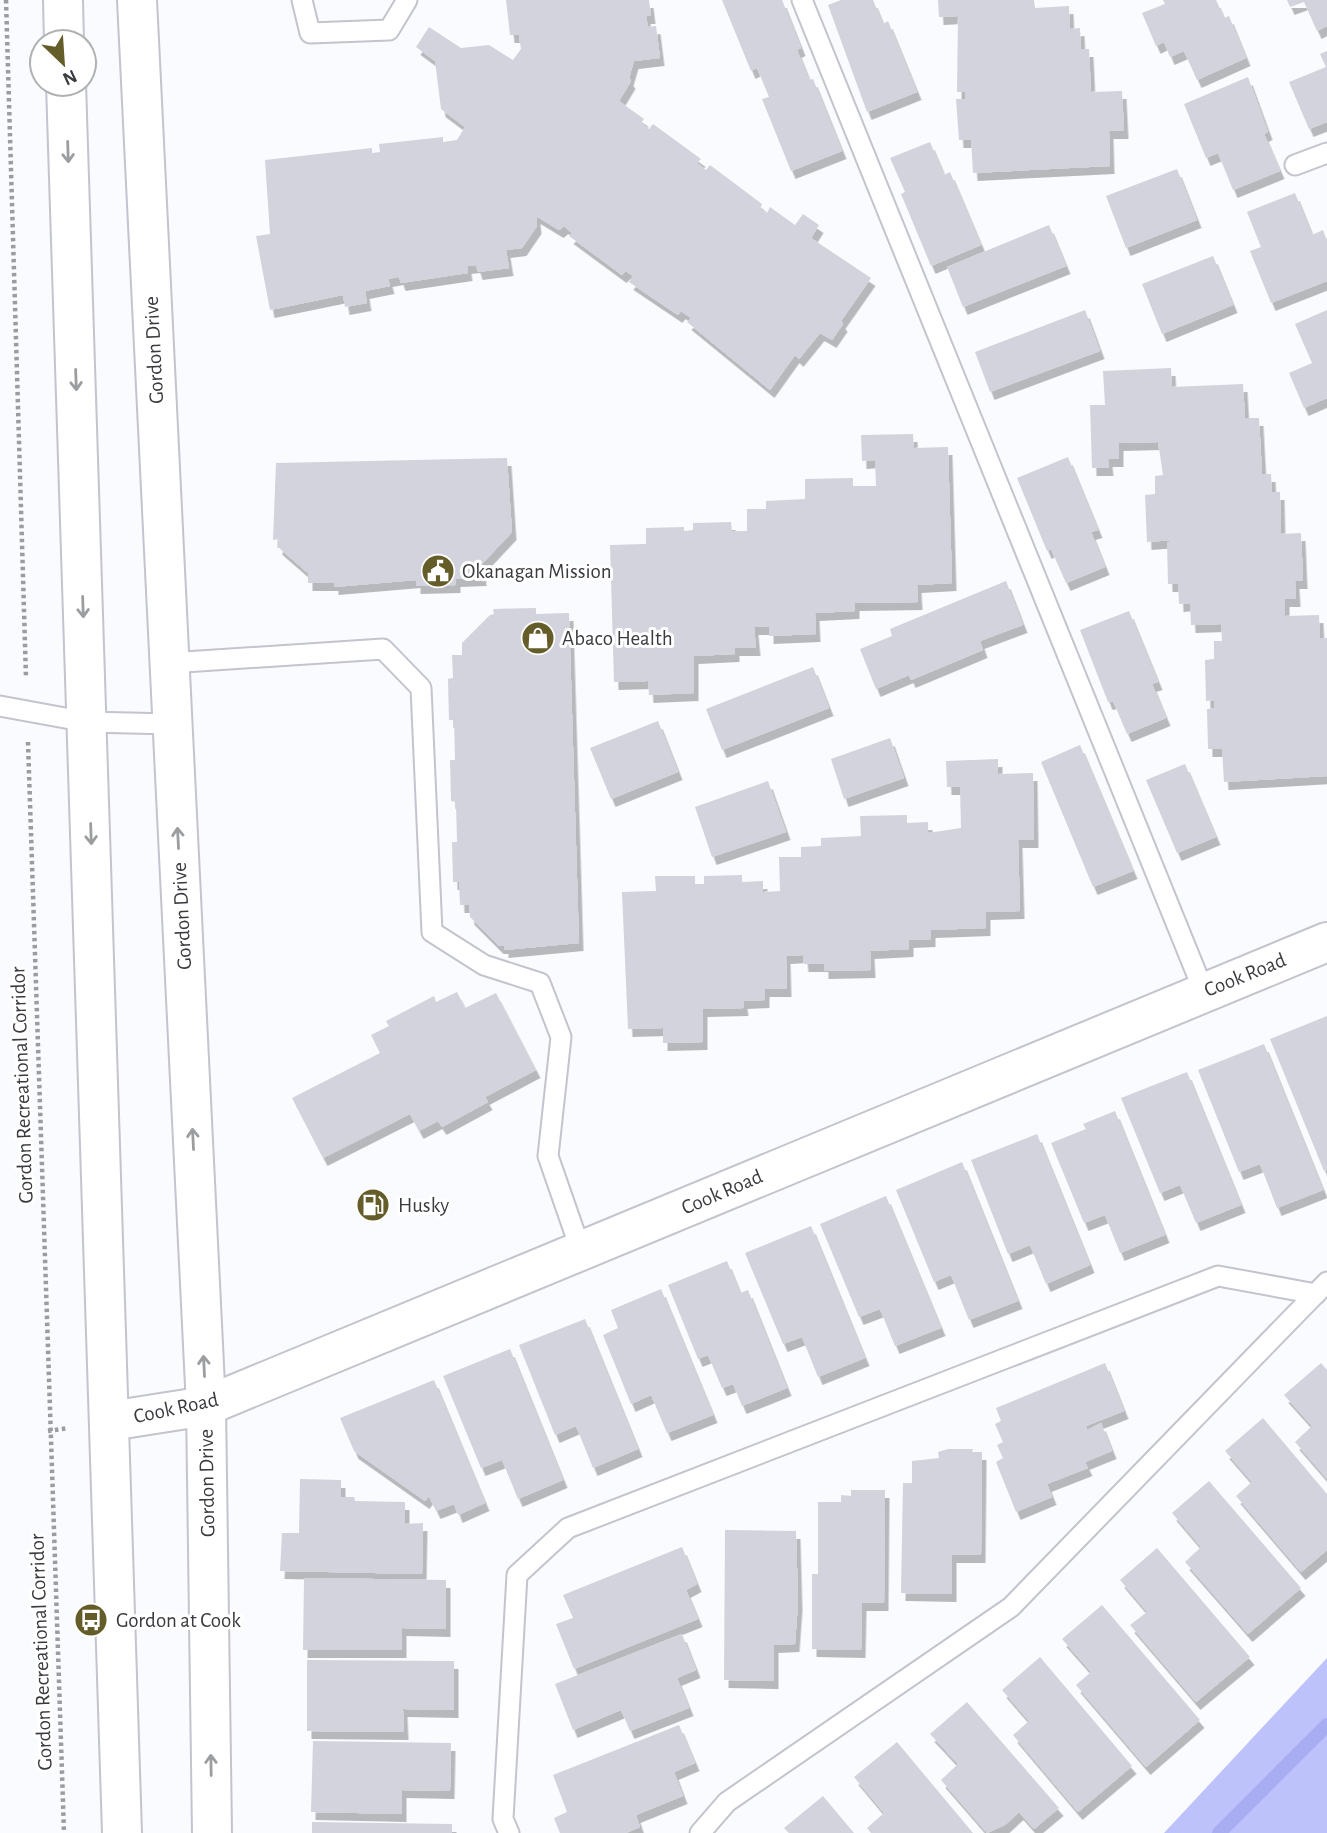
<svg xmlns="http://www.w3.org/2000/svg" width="1327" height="1833" viewBox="0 0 1327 1833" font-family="'Alegreya Sans',sans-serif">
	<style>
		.forest { fill: #bec2fb }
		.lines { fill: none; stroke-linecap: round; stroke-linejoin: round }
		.stream { stroke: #a8adf2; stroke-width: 14 }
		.building { fill: #d2d3dc; filter: url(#shadow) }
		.service-casing { stroke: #c3c4cd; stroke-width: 23 }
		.tertiary-casing { stroke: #c3c4cd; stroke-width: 42 }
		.secondary-casing { stroke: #c3c4cd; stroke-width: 42 }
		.path { stroke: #9b9ca0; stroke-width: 4.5; stroke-dasharray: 3.5 3.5; stroke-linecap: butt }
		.service { stroke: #fff; stroke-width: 19 }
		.tertiary { stroke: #fff; stroke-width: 38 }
		.secondary { stroke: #fff; stroke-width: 38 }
		.oneway { stroke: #9c9d9f }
		.labels { text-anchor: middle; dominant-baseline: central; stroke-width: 6; stroke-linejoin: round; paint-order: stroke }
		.street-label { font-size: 21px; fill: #3a3b3f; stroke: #fff }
		.poi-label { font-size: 21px; fill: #3a3b3f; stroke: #fff; text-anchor: start }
	</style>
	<defs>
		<filter id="shadow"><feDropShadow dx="4.5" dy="8" stdDeviation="0" flood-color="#0004"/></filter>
	</defs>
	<rect width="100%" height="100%" fill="#fafbff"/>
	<path class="forest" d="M 1327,1658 L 1327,1833 L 1164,1833 Z"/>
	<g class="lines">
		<path class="stream" d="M 1219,1833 L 1327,1725"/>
	</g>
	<path class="building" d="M 506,0 L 649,0 L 651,16 L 646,16 L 648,27 L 656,26 L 660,58 L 634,61 L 629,78 L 631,81 L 619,101 L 644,119 L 641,123 L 649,129 L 653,124 L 701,159 L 697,163 L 706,170 L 710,165 L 762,204 L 760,209 L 767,213 L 770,207 L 795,225 L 803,214 L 819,225 L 811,238 L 871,278 L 841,321 L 843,324 L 832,340 L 820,333 L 799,359 L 795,355 L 770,390 L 687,322 L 691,318 L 681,311 L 678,315 L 629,282 L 633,276 L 626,271 L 622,275 L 569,236 L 572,233 L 564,226 L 559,230 L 536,216 L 537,226 L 522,248 L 506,250 L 509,268 L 478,272 L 476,265 L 467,266 L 468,273 L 401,283 L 399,277 L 388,279 L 390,286 L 365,291 L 367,303 L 345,307 L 343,295 L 270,310 L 256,236 L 270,234 L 265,160 L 372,148 L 372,153 L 380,152 L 379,144 L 443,137 L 443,142 L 457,140 L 465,127 L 441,109 L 435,61 L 416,47 L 429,27 L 461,48 L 489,45 L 513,60 L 521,49 L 519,35 L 510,35 Z
		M 722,0 L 782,0 L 801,48 L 797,50 L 809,80 L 813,79 L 842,151 L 791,171 L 762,99 L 769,97 L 757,68 L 751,71 Z
		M 841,0 L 873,0 L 883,24 L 888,21 L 917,92 L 867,112 L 828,5 Z
		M 938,0 L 1034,0 L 1035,8 L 1069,6 L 1070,29 L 1080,28 L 1081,49 L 1089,49 L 1091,92 L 1122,91 L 1124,131 L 1109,131 L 1110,166 L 973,173 L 971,140 L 959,140 L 956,99 L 965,99 L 965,92 L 957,92 L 958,16 L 939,17 Z
		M 1163,0 L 1216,0 L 1224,18 L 1229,16 L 1246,58 L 1197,80 L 1184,51 L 1170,57 L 1164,42 L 1156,46 L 1142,13 L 1165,4 Z
		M 1287,0 L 1327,0 L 1327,26 L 1317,31 L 1304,2 L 1290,7 Z
		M 1327,51 L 1327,122 L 1309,129 L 1289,82 L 1326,67 L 1320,54 Z
		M 1248,77 L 1268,132 L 1264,134 L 1280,171 L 1233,190 L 1218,153 L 1206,158 L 1184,104 Z
		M 930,142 L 944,175 L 950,172 L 981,245 L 931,266 L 901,194 L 905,192 L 890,158 Z
		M 1177,169 L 1197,220 L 1126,248 L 1106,196 Z
		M 1295,193 L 1312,235 L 1323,230 L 1327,241 L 1327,281 L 1271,303 L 1250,251 L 1261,247 L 1247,212 Z
		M 1049,225 L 1066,266 L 963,307 L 947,267 Z
		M 1213,256 L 1233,305 L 1162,334 L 1142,284 Z
		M 1085,310 L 1100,351 L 990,392 L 975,352 Z
		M 1327,310 L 1327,398 L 1304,408 L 1289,373 L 1312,363 L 1295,324 Z
		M 1171,368 L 1172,387 L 1243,384 L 1245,418 L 1259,418 L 1262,474 L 1271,474 L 1272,492 L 1280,492 L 1281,534 L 1301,533 L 1303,581 L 1295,581 L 1296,599 L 1285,599 L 1285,616 L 1319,615 L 1320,638 L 1327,638 L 1327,776 L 1224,782 L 1222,749 L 1208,749 L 1207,709 L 1215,708 L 1214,700 L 1206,701 L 1205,660 L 1214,659 L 1214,641 L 1222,641 L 1221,624 L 1191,625 L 1190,603 L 1179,604 L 1178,584 L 1168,584 L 1167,543 L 1173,540 L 1147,542 L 1145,495 L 1155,494 L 1155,476 L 1163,475 L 1158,442 L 1119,443 L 1119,459 L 1108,459 L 1109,468 L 1092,468 L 1090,405 L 1105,405 L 1103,371 Z
		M 913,434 L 914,448 L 948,447 L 952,583 L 917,585 L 918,602 L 855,603 L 855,611 L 815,613 L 816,634 L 769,636 L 769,627 L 754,627 L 756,648 L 735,648 L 735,654 L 694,656 L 694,693 L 649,695 L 648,681 L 614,682 L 610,545 L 646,544 L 646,528 L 684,527 L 684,531 L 693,530 L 693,523 L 731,522 L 732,531 L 747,531 L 747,509 L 766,509 L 766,501 L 805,499 L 805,479 L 853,478 L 853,486 L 876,486 L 875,460 L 862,461 L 861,435 Z
		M 1068,457 L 1098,530 L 1091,532 L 1105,567 L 1066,583 L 1051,549 L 1047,551 L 1017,478 Z
		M 507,458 L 512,532 L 481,565 L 482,578 L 456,579 L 456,585 L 416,586 L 416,580 L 334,587 L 334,583 L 308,583 L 308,573 L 278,547 L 279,539 L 273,540 L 276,463 Z
		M 1006,581 L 1023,625 L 980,641 L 983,650 L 911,680 L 909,675 L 876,689 L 860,649 L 892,636 L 890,629 Z
		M 536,608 L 536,614 L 569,613 L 579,943 L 504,950 L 504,946 L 499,946 L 470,917 L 469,905 L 460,905 L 459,882 L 453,882 L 452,842 L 457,842 L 456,802 L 451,801 L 450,760 L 455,760 L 454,720 L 449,720 L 448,679 L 453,678 L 452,655 L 462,655 L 462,643 L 490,615 L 494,614 L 493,609 Z
		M 1129,611 L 1158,682 L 1152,684 L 1166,718 L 1127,734 L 1113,701 L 1108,702 L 1080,630 Z
		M 813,667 L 829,708 L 722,750 L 706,709 Z
		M 658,721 L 678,772 L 611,799 L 590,748 Z
		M 890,738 L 904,778 L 844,799 L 831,759 Z
		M 1080,745 L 1133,871 L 1093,887 L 1041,762 Z
		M 998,759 L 998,774 L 1033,773 L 1034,840 L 1018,840 L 1020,911 L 986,912 L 986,928 L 931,930 L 931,939 L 909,940 L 909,949 L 870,951 L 871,970 L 824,971 L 824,964 L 804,964 L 803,955 L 786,956 L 787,989 L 765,989 L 765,1000 L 743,1001 L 744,1008 L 703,1009 L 703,1042 L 663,1043 L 663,1028 L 628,1029 L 622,892 L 656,891 L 655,876 L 695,876 L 695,884 L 704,884 L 704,876 L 742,875 L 742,882 L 763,881 L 763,892 L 780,891 L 779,857 L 801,857 L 801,847 L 821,846 L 821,838 L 861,836 L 860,816 L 907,815 L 907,823 L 928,822 L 928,833 L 961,828 L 960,787 L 947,787 L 946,761 Z
		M 1185,764 L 1216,837 L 1177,853 L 1146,780 Z
		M 768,781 L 786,832 L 712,857 L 695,807 Z
		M 457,992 L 465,1008 L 496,993 L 536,1070 L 485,1097 L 488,1102 L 442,1127 L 438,1121 L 419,1131 L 410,1114 L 323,1158 L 292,1098 L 380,1053 L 371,1035 L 389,1026 L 386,1021 L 434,996 L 436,1002 Z
		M 1327,1016 L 1327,1170 L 1324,1171 L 1270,1039 Z
		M 1264,1044 L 1323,1190 L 1277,1208 L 1260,1164 L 1239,1172 L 1198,1070 Z
		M 1187,1072 L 1241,1205 L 1196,1223 L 1180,1185 L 1160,1193 L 1121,1098 Z
		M 1115,1111 L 1165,1235 L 1120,1253 L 1105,1215 L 1084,1223 L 1051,1143 L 1086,1129 L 1083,1124 Z
		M 1037,1134 L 1090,1265 L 1046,1284 L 1030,1245 L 1008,1254 L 971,1160 Z
		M 962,1162 L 1018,1301 L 969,1320 L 951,1275 L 934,1282 L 896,1190 Z
		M 886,1196 L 941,1328 L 895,1346 L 880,1309 L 859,1317 L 820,1224 Z
		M 811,1226 L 865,1358 L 818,1377 L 802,1337 L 783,1344 L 745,1253 Z
		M 727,1261 L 740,1293 L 748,1290 L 787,1388 L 742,1406 L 733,1384 L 722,1388 L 708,1355 L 698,1359 L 668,1285 Z
		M 661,1289 L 713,1415 L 667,1433 L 651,1395 L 631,1404 L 603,1335 L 618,1328 L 611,1310 Z
		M 585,1319 L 638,1449 L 593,1468 L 576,1426 L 555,1435 L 519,1345 Z
		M 510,1349 L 563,1480 L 518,1499 L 502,1460 L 481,1468 L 443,1376 Z
		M 1105,1363 L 1124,1411 L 1086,1426 L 1087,1430 L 1101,1423 L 1112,1451 L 1085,1462 L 1088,1468 L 1047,1484 L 1052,1497 L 1016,1512 L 996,1462 L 1003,1458 L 997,1445 L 1003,1442 L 995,1424 L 1001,1421 L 996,1408 Z
		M 1321,1363 L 1327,1370 L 1327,1479 L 1295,1442 L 1312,1426 L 1284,1395 Z
		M 434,1380 L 485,1503 L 458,1515 L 454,1504 L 436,1511 L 429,1496 L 425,1501 L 354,1451 L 340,1418 Z
		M 1263,1418 L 1327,1494 L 1327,1550 L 1301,1572 L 1236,1496 L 1252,1482 L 1225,1451 Z
		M 948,1449 L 973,1449 L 972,1452 L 982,1452 L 981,1555 L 952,1555 L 952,1594 L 901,1593 L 903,1483 L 912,1483 L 912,1461 L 939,1458 L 938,1452 Z
		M 300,1479 L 341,1480 L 341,1497 L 354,1497 L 355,1501 L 405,1502 L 405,1524 L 423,1523 L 422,1574 L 280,1571 L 282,1533 L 299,1533 Z
		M 1209,1481 L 1301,1588 L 1248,1634 L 1185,1562 L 1201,1547 L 1172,1513 Z
		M 851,1490 L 885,1490 L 884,1603 L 862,1603 L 861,1650 L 812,1649 L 812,1574 L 818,1574 L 818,1502 L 841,1502 L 841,1495 L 851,1496 Z
		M 725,1530 L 796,1531 L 798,1603 L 795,1644 L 774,1645 L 774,1681 L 724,1680 Z
		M 682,1547 L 697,1584 L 686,1590 L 698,1619 L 574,1669 L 556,1624 L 573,1618 L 563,1595 Z
		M 1157,1548 L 1250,1657 L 1196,1702 L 1130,1625 L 1147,1612 L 1120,1580 Z
		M 304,1578 L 446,1580 L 446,1629 L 402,1628 L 402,1650 L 303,1650 Z
		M 1102,1605 L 1200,1720 L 1146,1767 L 1076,1685 L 1091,1672 L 1062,1639 Z
		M 682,1634 L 696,1670 L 677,1678 L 689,1708 L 630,1731 L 621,1710 L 573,1730 L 555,1684 Z
		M 1040,1657 L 1132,1766 L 1078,1812 L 1013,1735 L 1029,1721 L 1002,1690 Z
		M 307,1660 L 454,1661 L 454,1710 L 403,1709 L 404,1732 L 307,1731 Z
		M 967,1702 L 1059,1808 L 1034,1829 L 1019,1812 L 1005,1825 L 987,1833 L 941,1780 L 958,1764 L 930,1734 Z
		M 679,1725 L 695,1763 L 674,1772 L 683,1796 L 636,1815 L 640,1827 L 626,1833 L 560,1833 L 554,1818 L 567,1812 L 553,1775 Z
		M 313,1741 L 451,1743 L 450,1791 L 402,1790 L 402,1814 L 311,1812 Z
		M 897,1742 L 973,1833 L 871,1833 L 867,1828 L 884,1813 L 854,1777 Z
		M 823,1796 L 854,1833 L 789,1833 L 784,1828 Z
		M 312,1822 L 452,1824 L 452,1833 L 312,1833 Z"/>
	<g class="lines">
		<defs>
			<path id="service" d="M 302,0 L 310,33 L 389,30 L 407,0
				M 802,0 L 1204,992
				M 1295,165 L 1327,153
				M 169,663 L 383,649 L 421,688 L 432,932 L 484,965 L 540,983 L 561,1037 L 548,1156 L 581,1251
				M 0,706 L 87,722 L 172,724
				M 509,1833 L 503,1819 L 517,1575 L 568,1528 L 1218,1276 L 1316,1294
				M 700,1833 L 727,1802 L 1011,1607 L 1327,1282"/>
			<path id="tertiary" d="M 110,1421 L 206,1406 L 1327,942"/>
			<path id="secondary" d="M 63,0 L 64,42
				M 137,0 L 206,1406 L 212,1833
				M 66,84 L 122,1833"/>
		</defs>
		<use href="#service" class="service-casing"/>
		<use href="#tertiary" class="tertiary-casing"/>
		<use href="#secondary" class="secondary-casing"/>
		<path class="path" d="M 6,0 L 26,678
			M 28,742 L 64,1833
			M 48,1431 L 68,1428"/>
		<use href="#service" class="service"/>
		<use href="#tertiary" class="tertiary"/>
		<use href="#secondary" class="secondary"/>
	</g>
	<defs><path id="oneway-shaft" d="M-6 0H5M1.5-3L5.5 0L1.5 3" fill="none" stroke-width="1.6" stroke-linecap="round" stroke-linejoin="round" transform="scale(1.75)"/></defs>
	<g class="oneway">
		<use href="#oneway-shaft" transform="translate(68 152) rotate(88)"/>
		<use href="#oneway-shaft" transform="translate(76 380) rotate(88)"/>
		<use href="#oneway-shaft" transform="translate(83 607) rotate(88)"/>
		<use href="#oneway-shaft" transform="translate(91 834) rotate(88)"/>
		<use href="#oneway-shaft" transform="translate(178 838) rotate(-93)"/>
		<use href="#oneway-shaft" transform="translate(193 1139) rotate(-93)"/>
		<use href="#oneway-shaft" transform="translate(204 1366) rotate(-93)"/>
		<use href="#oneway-shaft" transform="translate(211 1765) rotate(-91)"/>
	</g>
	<defs>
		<symbol id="civic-disc" viewBox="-11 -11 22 22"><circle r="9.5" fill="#655d29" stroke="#fff"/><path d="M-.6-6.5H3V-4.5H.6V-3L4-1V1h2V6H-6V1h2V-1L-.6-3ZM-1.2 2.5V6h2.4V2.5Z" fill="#fff"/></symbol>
		<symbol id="shop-disc" viewBox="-11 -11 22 22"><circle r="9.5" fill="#655d29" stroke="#fff"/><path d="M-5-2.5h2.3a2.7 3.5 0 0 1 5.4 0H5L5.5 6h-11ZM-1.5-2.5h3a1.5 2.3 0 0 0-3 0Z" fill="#fff"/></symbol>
		<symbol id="fuel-disc" viewBox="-11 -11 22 22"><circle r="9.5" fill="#655d29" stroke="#fff"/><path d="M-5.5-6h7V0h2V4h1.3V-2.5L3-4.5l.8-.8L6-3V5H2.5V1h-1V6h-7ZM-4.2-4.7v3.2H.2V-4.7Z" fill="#fff"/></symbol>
		<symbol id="bus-disc" viewBox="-11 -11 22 22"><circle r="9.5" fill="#655d29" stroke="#fff"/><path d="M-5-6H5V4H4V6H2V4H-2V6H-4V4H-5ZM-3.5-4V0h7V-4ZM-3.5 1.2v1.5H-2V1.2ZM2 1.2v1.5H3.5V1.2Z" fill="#fff"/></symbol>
	</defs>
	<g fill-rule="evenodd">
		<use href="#civic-disc" x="419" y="552" width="38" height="38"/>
		<use href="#shop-disc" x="519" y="619" width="38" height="38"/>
		<use href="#fuel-disc" x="354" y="1186" width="38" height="38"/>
		<use href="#bus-disc" x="72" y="1601" width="38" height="38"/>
	</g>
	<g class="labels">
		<g class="street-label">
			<text transform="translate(154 350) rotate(-93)">Gordon Drive</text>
			<text transform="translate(182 916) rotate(-93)">Gordon Drive</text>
			<text transform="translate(1245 975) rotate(-22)">Cook Road</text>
			<text transform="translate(22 1085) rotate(-92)">Gordon Recreational Corridor</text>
			<text transform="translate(722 1192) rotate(-23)">Cook Road</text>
			<text transform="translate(176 1408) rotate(-12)">Cook Road</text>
			<text transform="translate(207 1483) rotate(-91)">Gordon Drive</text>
			<text transform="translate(41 1652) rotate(-92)">Gordon Recreational Corridor</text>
		</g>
		<g class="poi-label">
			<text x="462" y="571">Okanagan Mission</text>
			<text x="562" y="638">Abaco Health</text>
			<text x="398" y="1205">Husky</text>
			<text x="116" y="1620">Gordon at Cook</text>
		</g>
	</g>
	<g transform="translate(63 63) rotate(155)"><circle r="33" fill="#ffffff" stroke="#b0b1b2" stroke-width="2"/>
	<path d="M0-5L12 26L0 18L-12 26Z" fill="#655d29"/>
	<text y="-10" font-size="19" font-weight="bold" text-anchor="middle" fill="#3a3b3f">N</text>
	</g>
</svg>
